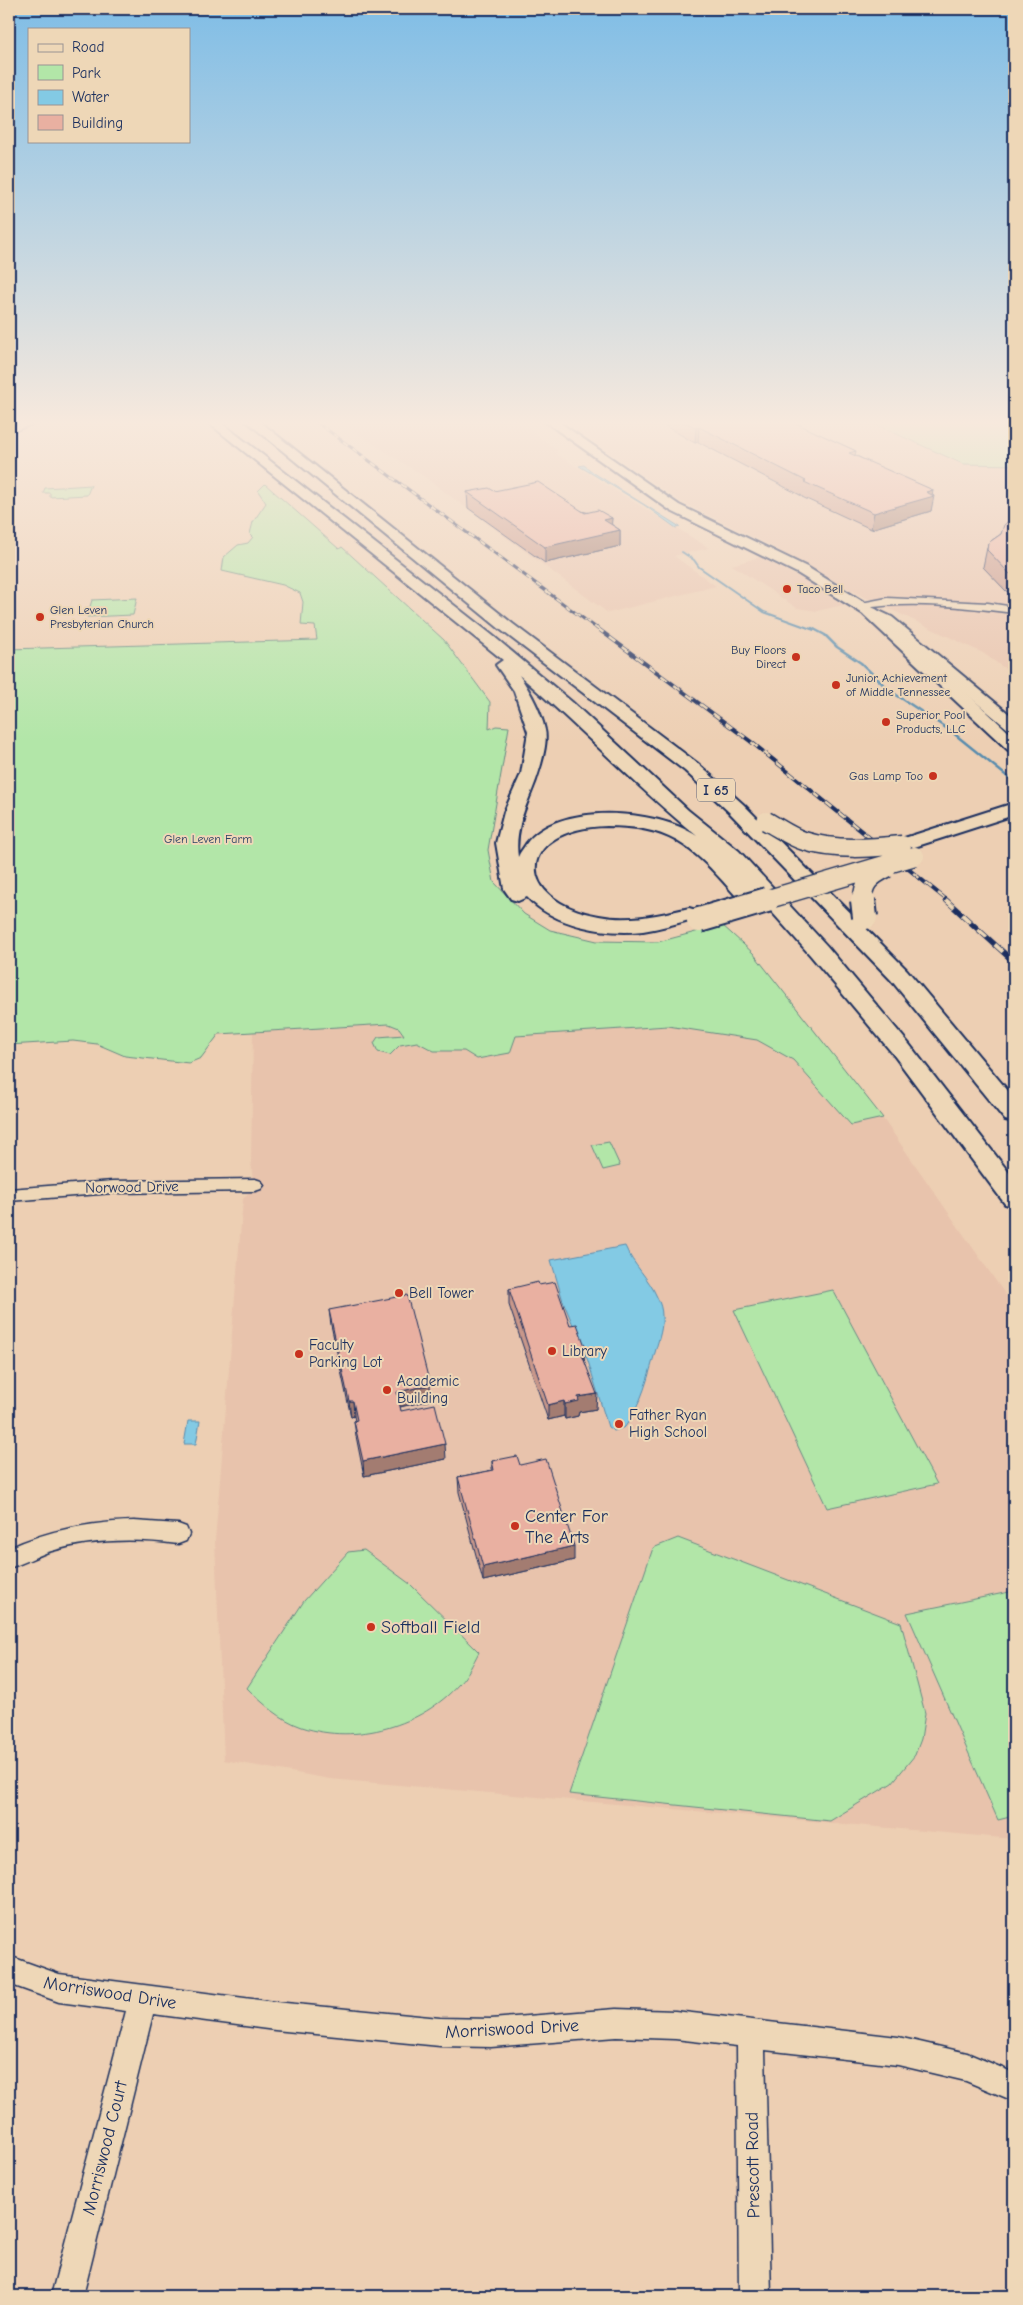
<svg xmlns="http://www.w3.org/2000/svg" width="1023" height="2305" viewBox="0 0 1023 2305" font-family="'Comic Neue',sans-serif">
	<style>
		.built { fill: #e8c3ac }
		.green { fill: #b2e6a8; stroke: #668a83 }
		.water { fill: #83cae4; stroke: #598cae }
		.lines { fill: none; stroke-linecap: round; stroke-linejoin: round }
		.stream-far1 { stroke: #598cae; stroke-width: 2 }
		.stream { stroke: #598cae; stroke-width: 2.5 }
		.minor-casing { stroke: #1b2f5e; stroke-width: 3 }
		.major-casing { stroke: #1b2f5e; stroke-width: 4 }
		.highway-casing { stroke: #1b2f5e; stroke-width: 4 }
		.minor { fill: #eed7b7; fill-rule: evenodd }
		.major { fill: #eed7b7; fill-rule: evenodd }
		.highway { fill: #eed7b7; fill-rule: evenodd }
		.rail-far2-casing { stroke: #1b2f5e; stroke-width: 3 }
		.rail-far1-casing { stroke: #1b2f5e; stroke-width: 4 }
		.rail-casing { stroke: #1b2f5e; stroke-width: 5.5 }
		.rail-far2 { stroke: #eed7b7; stroke-width: 2; stroke-dasharray: 6; stroke-linecap: butt }
		.rail-far1 { stroke: #eed7b7; stroke-width: 2.5; stroke-dasharray: 8; stroke-linecap: butt }
		.rail { stroke: #eed7b7; stroke-width: 4; stroke-dasharray: 11; stroke-linecap: butt }
		.highway-bridge-far1-casing { stroke: #1b2f5e; stroke-width: 21; stroke-linecap: butt }
		.highway-bridge-casing { stroke: #1b2f5e; stroke-width: 28; stroke-linecap: butt }
		.highway-bridge-far1 { stroke: #eed7b7; stroke-width: 18 }
		.highway-bridge { stroke: #eed7b7; stroke-width: 24 }
		.wall { fill: #c8978a; stroke: #1b2f5e }
		.shaded-wall { fill: #a37b71; stroke: #1b2f5e }
		.building { fill: #e9b0a1; stroke: #1b2f5e }
		.poi-dot { fill: #c8321e; stroke: #eed7b7; stroke-width: 2 }
		.labels { text-anchor: middle; dominant-baseline: central; stroke-width: 4; stroke-linejoin: round; paint-order: stroke }
		.far-poi-label { font-size: 12px; fill: #1b2f5e; stroke: #eed7b7; text-anchor: start }
		.far-park-label { font-size: 12px; fill: #2a4165; stroke: #eed7b7 }
		.shield { fill: #eed7b7; stroke: #5a6179; stroke-width: 1 }
		.shield-label { font-size: 14px; font-weight: bold; fill: #1b2f5e }
		.street-label { font-size: 15px; fill: #1b2f5e; stroke: #eed7b7 }
		.poi-label { font-size: 15px; fill: #1b2f5e; stroke: #eed7b7; text-anchor: start }
		.near-poi-label { font-size: 18px; fill: #1b2f5e; stroke: #eed7b7; text-anchor: start }
		.near-street-label { font-size: 18px; fill: #1b2f5e; stroke: #eed7b7 }
	</style>
	<rect width="100%" height="100%" fill="#edcfb3"/>
	<filter id="ink" filterUnits="userSpaceOnUse"><feTurbulence type="fractalNoise" baseFrequency=".02" numOctaves="2"/><feDisplacementMap in="SourceGraphic" scale="10" xChannelSelector="R" yChannelSelector="G"/><feConvolveMatrix kernelMatrix="1 2 1 2 8 2 1 2 1" color-interpolation-filters="sRGB"/></filter>
	<g filter="url(#ink)">
		<path class="built" d="M 336,420 L 516,420 L 557,450 L 556,454 L 709,548 L 674,556 L 716,586 L 608,613 L 422,475 Z
			M 562,420 L 868,420 L 870,422 L 963,464 L 1014,464 L 1014,675 L 983,653 L 860,595 L 767,544 L 681,502 Z
			M 760,557 L 816,586 L 843,605 L 817,611 L 797,608 L 732,565 Z
			M 804,1017 L 886,1123 L 1014,1307 L 1014,1839 L 330,1779 L 224,1760 L 215,1541 L 243,1199 L 255,1185 L 253,1181 L 251,1162 L 253,1032 L 405,1023 L 446,1040 Z"/>
		<path class="green" d="M 868,420 L 1014,420 L 1014,465 L 963,464 L 870,422 Z
			M 265,484 L 339,549 L 342,547 L 444,640 L 490,702 L 489,729 L 496,726 L 509,727 L 488,850 L 494,882 L 524,914 L 550,930 L 597,941 L 658,942 L 722,925 L 753,953 L 883,1118 L 851,1125 L 793,1060 L 757,1040 L 668,1026 L 516,1036 L 510,1053 L 477,1059 L 464,1051 L 434,1051 L 417,1042 L 400,1045 L 390,1055 L 378,1052 L 374,1043 L 378,1037 L 404,1035 L 399,1028 L 389,1024 L 219,1034 L 201,1058 L 189,1063 L 125,1056 L 97,1044 L 73,1041 L 9,1045 L 9,649 L 317,640 L 315,626 L 301,625 L 303,602 L 300,593 L 283,585 L 222,571 L 224,557 L 238,545 L 248,543 L 253,537 L 250,534 L 253,522 L 266,503 L 258,491 Z
			M 91,485 L 87,495 L 50,497 L 50,493 L 43,493 L 45,488 Z
			M 137,598 L 133,615 L 87,617 L 92,600 Z
			M 609,1142 L 620,1166 L 603,1170 L 592,1145 Z
			M 833,1290 L 937,1484 L 827,1508 L 734,1310 Z
			M 678,1538 L 901,1623 L 925,1713 L 921,1739 L 915,1755 L 892,1783 L 830,1821 L 569,1794 L 653,1548 Z
			M 364,1550 L 410,1584 L 479,1652 C 473,1663 468,1675 459,1684 C 422,1726 356,1745 302,1727 C 281,1720 262,1703 247,1688 L 304,1601 L 348,1552 Z
			M 1014,1591 L 1014,1816 L 998,1820 L 907,1613 Z"/>
		<path class="water" d="M 584,465 L 594,473 L 680,527 L 676,528 L 644,505 L 579,466 Z
			M 625,1246 C 633,1265 649,1278 657,1297 C 660,1303 662,1309 662,1316 C 663,1328 659,1338 656,1349 C 648,1377 642,1404 625,1427 L 614,1431 L 608,1427 L 588,1361 L 563,1301 L 551,1260 Z
			M 188,1421 L 200,1421 L 196,1444 L 184,1444 Z"/>
		<g class="lines">
			<path class="stream-far1" d="M 682,552 L 694,560 L 699,567 L 764,612 L 814,630"/>
			<path class="stream" d="M 812,628 L 825,635 L 837,647 L 861,663 L 889,690 L 952,732 L 1009,778"/>
			<defs>
				<path id="minor" d="M 33,420 L 44,420 L 9,433 L 9,427 Z
					M 887,598 L 988,603 L 1014,607 L 1014,613 C 964,607 910,600 860,609 L 855,606 L 856,604 Z
					M 255,1179 L 261,1181 L 264,1185 L 261,1189 L 255,1191 L 113,1193 L 9,1201 L 9,1189 L 113,1181 Z
					M 134,1521 L 178,1524 L 186,1527 L 189,1534 L 186,1541 L 178,1544 C 134,1538 90,1539 48,1552 C 35,1557 22,1564 9,1568 L 9,1548 C 49,1530 90,1522 134,1521 Z
					M 9,1956 L 59,1974 L 275,2002 L 440,2018 L 491,2019 L 616,2009 L 675,2011 L 898,2037 L 967,2053 L 1014,2073 L 1014,2101 L 966,2081 L 898,2065 L 765,2050 L 771,2296 L 739,2296 L 737,2046 L 675,2039 L 616,2037 L 491,2047 L 440,2046 L 275,2030 L 153,2014 L 83,2296 L 51,2296 L 126,2011 L 59,2002 L 9,1984 Z"/>
				<path id="major" d="M 543,420 L 556,420 L 679,505 L 807,567 L 875,609 L 892,617 L 1014,718 L 1014,731 L 1008,729 L 882,623 L 865,615 L 797,573 L 671,511 Z"/>
				<path id="highway" d="M 205,420 L 218,420 L 492,635 L 572,702 L 688,810 L 739,851 L 827,946 L 909,1044 L 1014,1179 L 1014,1206 L 1005,1204 L 893,1054 L 811,956 L 763,902 L 765,905 L 762,909 L 755,911 L 748,909 C 726,886 705,857 677,841 C 656,829 631,826 607,826 C 517,828 510,900 599,916 C 630,922 659,915 689,908 L 696,910 L 699,914 L 696,918 C 679,923 661,928 643,931 C 605,935 554,926 527,897 L 518,901 L 511,899 L 504,889 L 496,843 L 504,812 L 521,774 L 528,732 L 514,691 L 496,665 L 503,660 ZM 519,675 C 580,727 635,786 697,836 C 657,809 557,801 526,844 C 523,849 520,852 518,857 C 515,837 521,817 529,798 C 536,782 549,746 545,730 C 541,711 530,691 519,675 Z
					M 245,420 L 258,420 L 513,624 L 697,763 L 743,804 L 907,970 L 1014,1098 L 1014,1122 L 1005,1120 L 891,980 L 729,812 L 685,771 L 501,630 Z
					M 870,607 L 876,609 L 1014,737 L 1014,751 L 1008,750 L 864,615 L 862,612 L 864,609 Z
					M 1014,803 L 1014,815 L 902,851 L 895,849 L 892,845 L 895,841 Z"/>
			</defs>
			<use href="#minor" class="minor-casing"/>
			<use href="#major" class="major-casing"/>
			<use href="#highway" class="highway-casing"/>
			<use href="#minor" class="minor"/>
			<use href="#major" class="major"/>
			<use href="#highway" class="highway"/>
			<defs>
				<path id="rail-far2" d="M 314,420 L 599,630"/>
				<path id="rail-far1" d="M 597,628 L 750,741 L 948,901"/>
				<path id="rail" d="M 946,900 L 1014,962"/>
			</defs>
			<use href="#rail-far2" class="rail-far2-casing"/>
			<use href="#rail-far1" class="rail-far1-casing"/>
			<use href="#rail" class="rail-casing"/>
			<use href="#rail-far2" class="rail-far2"/>
			<use href="#rail-far1" class="rail-far1"/>
			<use href="#rail" class="rail"/>
			<defs>
				<path id="highway-bridge-far1" d="M 766,821 C 779,828 791,837 804,841 C 836,851 870,848 902,845
					M 762,901 L 915,856
					M 863,901 C 862,883 871,876 887,868"/>
				<path id="highway-bridge" d="M 863,900 L 865,917
					M 699,920 L 767,900"/>
			</defs>
			<use href="#highway-bridge-far1" class="highway-bridge-far1-casing"/>
			<use href="#highway-bridge" class="highway-bridge-casing"/>
			<use href="#highway-bridge-far1" class="highway-bridge-far1"/>
			<use href="#highway-bridge" class="highway-bridge"/>
		</g>
		<path class="wall" d="M 655,420 L 789,420 L 856,451 L 855,455 L 932,495 L 931,511 L 871,529 L 802,497 L 802,496 L 698,442 L 695,443 Z
			M 494,491 L 612,518 L 611,524 L 620,530 L 620,546 L 545,563 L 468,508 L 467,492 Z
			M 1014,519 L 1014,592 L 1011,592 L 1006,591 L 983,567 L 988,543 L 1001,534 Z
			M 539,1285 L 570,1325 L 584,1359 L 596,1409 L 579,1412 L 578,1416 L 565,1419 L 564,1416 L 548,1420 L 509,1305 L 509,1289 Z
			M 329,1310 L 431,1400 L 400,1407 L 401,1411 L 446,1459 L 364,1476 L 356,1436 L 354,1421 L 355,1421 L 354,1416 L 351,1417 L 331,1325 Z
			M 492,1461 L 520,1465 L 574,1560 L 483,1581 L 459,1492 L 458,1477 L 492,1470 Z"/>
		<path class="shaded-wall" d="M 699,427 L 698,442 L 695,443 L 696,428 Z
			M 933,490 L 932,496 L 934,496 L 931,511 L 871,529 L 874,513 L 926,492 Z
			M 612,518 L 611,532 L 620,530 L 620,546 L 545,563 L 545,547 L 604,520 Z
			M 585,1346 L 584,1361 L 579,1347 Z
			M 430,1385 L 431,1400 L 398,1407 L 397,1392 Z
			M 597,1394 L 596,1409 L 579,1412 L 578,1416 L 565,1419 L 565,1404 L 578,1397 Z
			M 349,1401 L 353,1401 L 354,1416 L 351,1417 Z
			M 564,1401 L 564,1416 L 548,1420 L 548,1405 Z
			M 445,1444 L 446,1459 L 364,1476 L 363,1461 Z
			M 574,1546 L 574,1560 L 483,1581 L 483,1567 Z"/>
		<path class="building" d="M 682,420 L 789,420 L 856,451 L 849,453 L 933,490 L 926,492 L 934,496 L 874,513 L 804,482 L 806,481 L 699,427 L 696,428 Z
			M 538,482 L 585,513 L 598,510 L 612,518 L 604,520 L 620,530 L 545,547 L 467,492 L 489,488 L 494,491 Z
			M 1010,519 L 1014,519 L 1014,575 L 1010,574 L 987,550 L 988,543 L 1001,534 L 1004,525 Z
			M 538,1282 L 539,1285 L 555,1282 L 570,1325 L 577,1324 L 585,1346 L 579,1347 L 597,1394 L 578,1397 L 579,1401 L 565,1404 L 564,1401 L 548,1405 L 509,1289 Z
			M 407,1295 L 430,1385 L 397,1392 L 401,1411 L 435,1404 L 445,1444 L 363,1461 L 354,1421 L 357,1420 L 353,1401 L 349,1401 L 329,1310 Z
			M 517,1456 L 520,1465 L 546,1459 L 574,1546 L 483,1567 L 458,1477 L 494,1470 L 492,1461 Z"/>
	</g>
	<linearGradient id="sky" x2="0" y2="1"><stop stop-color="#7fbde6"/><stop offset="0.57" stop-color="#f7e9dd"/><stop offset="1" stop-color="#f7e9dd" stop-opacity="0"/></linearGradient>
	<rect width="1023" height="742" fill="url(#sky)"/>
	<g class="poi-dot">
		<circle cx="787" cy="589" r="5"/>
		<circle cx="40" cy="617" r="5"/>
		<circle cx="796" cy="657" r="5"/>
		<circle cx="836" cy="685" r="5"/>
		<circle cx="886" cy="722" r="5"/>
		<circle cx="933" cy="776" r="5"/>
		<circle cx="399" cy="1293" r="5"/>
		<circle cx="552" cy="1351" r="5"/>
		<circle cx="299" cy="1354" r="5"/>
		<circle cx="387" cy="1390" r="5"/>
		<circle cx="619" cy="1424" r="5"/>
		<circle cx="515" cy="1526" r="5"/>
		<circle cx="371" cy="1627" r="5"/>
	</g>
	<g class="labels">
		<g class="far-poi-label">
			<text x="797" y="589">Taco Bell</text>
			<text x="50" y="610">Glen Leven<tspan x="50" dy="14">Presbyterian Church</tspan></text>
			<text x="786" y="650" text-anchor="end">Buy Floors<tspan x="786" dy="14">Direct</tspan></text>
			<text x="846" y="678">Junior Achievement<tspan x="846" dy="14">of Middle Tennessee</tspan></text>
			<text x="896" y="715">Superior Pool<tspan x="896" dy="14">Products, LLC</tspan></text>
			<text x="923" y="776" text-anchor="end">Gas Lamp Too</text>
		</g>
		<g class="far-park-label">
			<text x="208" y="839">Glen Leven Farm</text>
		</g>
		<rect class="shield" x="697" y="778.5" width="38" height="23" rx="4"/>
		<g class="shield-label">
			<text x="716" y="790">I 65</text>
		</g>
		<g class="street-label">
			<text transform="translate(132 1187) rotate(-1)">Norwood Drive</text>
		</g>
		<g class="poi-label">
			<text x="409" y="1293">Bell Tower</text>
			<text x="309" y="1345">Faculty<tspan x="309" dy="17">Parking Lot</tspan></text>
			<text x="562" y="1351">Library</text>
			<text x="397" y="1381">Academic<tspan x="397" dy="17">Building</tspan></text>
			<text x="629" y="1415">Father Ryan<tspan x="629" dy="17">High School</tspan></text>
		</g>
		<g class="near-poi-label">
			<text x="525" y="1516">Center For<tspan x="525" dy="21">The Arts</tspan></text>
			<text x="381" y="1627">Softball Field</text>
		</g>
		<g class="near-street-label">
			<text transform="translate(110 1993) rotate(9)">Morriswood Drive</text>
			<text transform="translate(512 2029) rotate(-3)">Morriswood Drive</text>
			<text transform="translate(105 2148) rotate(-76)">Morriswood Court</text>
			<text transform="translate(753 2165) rotate(-91)">Prescott Road</text>
		</g>
	</g>
	<rect width="1023" height="2305" fill="none" stroke="#eed7b7" stroke-width="30"/>
	<rect x="15" y="15" width="993" height="2275" fill="none" stroke="#1b2f5e" stroke-width="2" filter="url(#ink)"/>
	<rect x="28" y="28" width="162" height="115" fill="#eed7b7" stroke="#9a9493"/>
	<rect x="38" y="44" width="25" height="8" fill="#eed7b7" stroke="#9a9493"/>
	<text x="72" y="52" font-size="15" fill="#1b2f5e">Road</text>
	<rect x="38" y="65" width="25" height="15" fill="#b2e6a8" stroke="#9a9493"/>
	<text x="72" y="78" font-size="15" fill="#1b2f5e">Park</text>
	<rect x="38" y="90" width="25" height="15" fill="#83cae4" stroke="#9a9493"/>
	<text x="72" y="102" font-size="15" fill="#1b2f5e">Water</text>
	<rect x="38" y="115" width="25" height="15" fill="#e9b0a1" stroke="#9a9493"/>
	<text x="72" y="128" font-size="15" fill="#1b2f5e">Building</text>
</svg>
